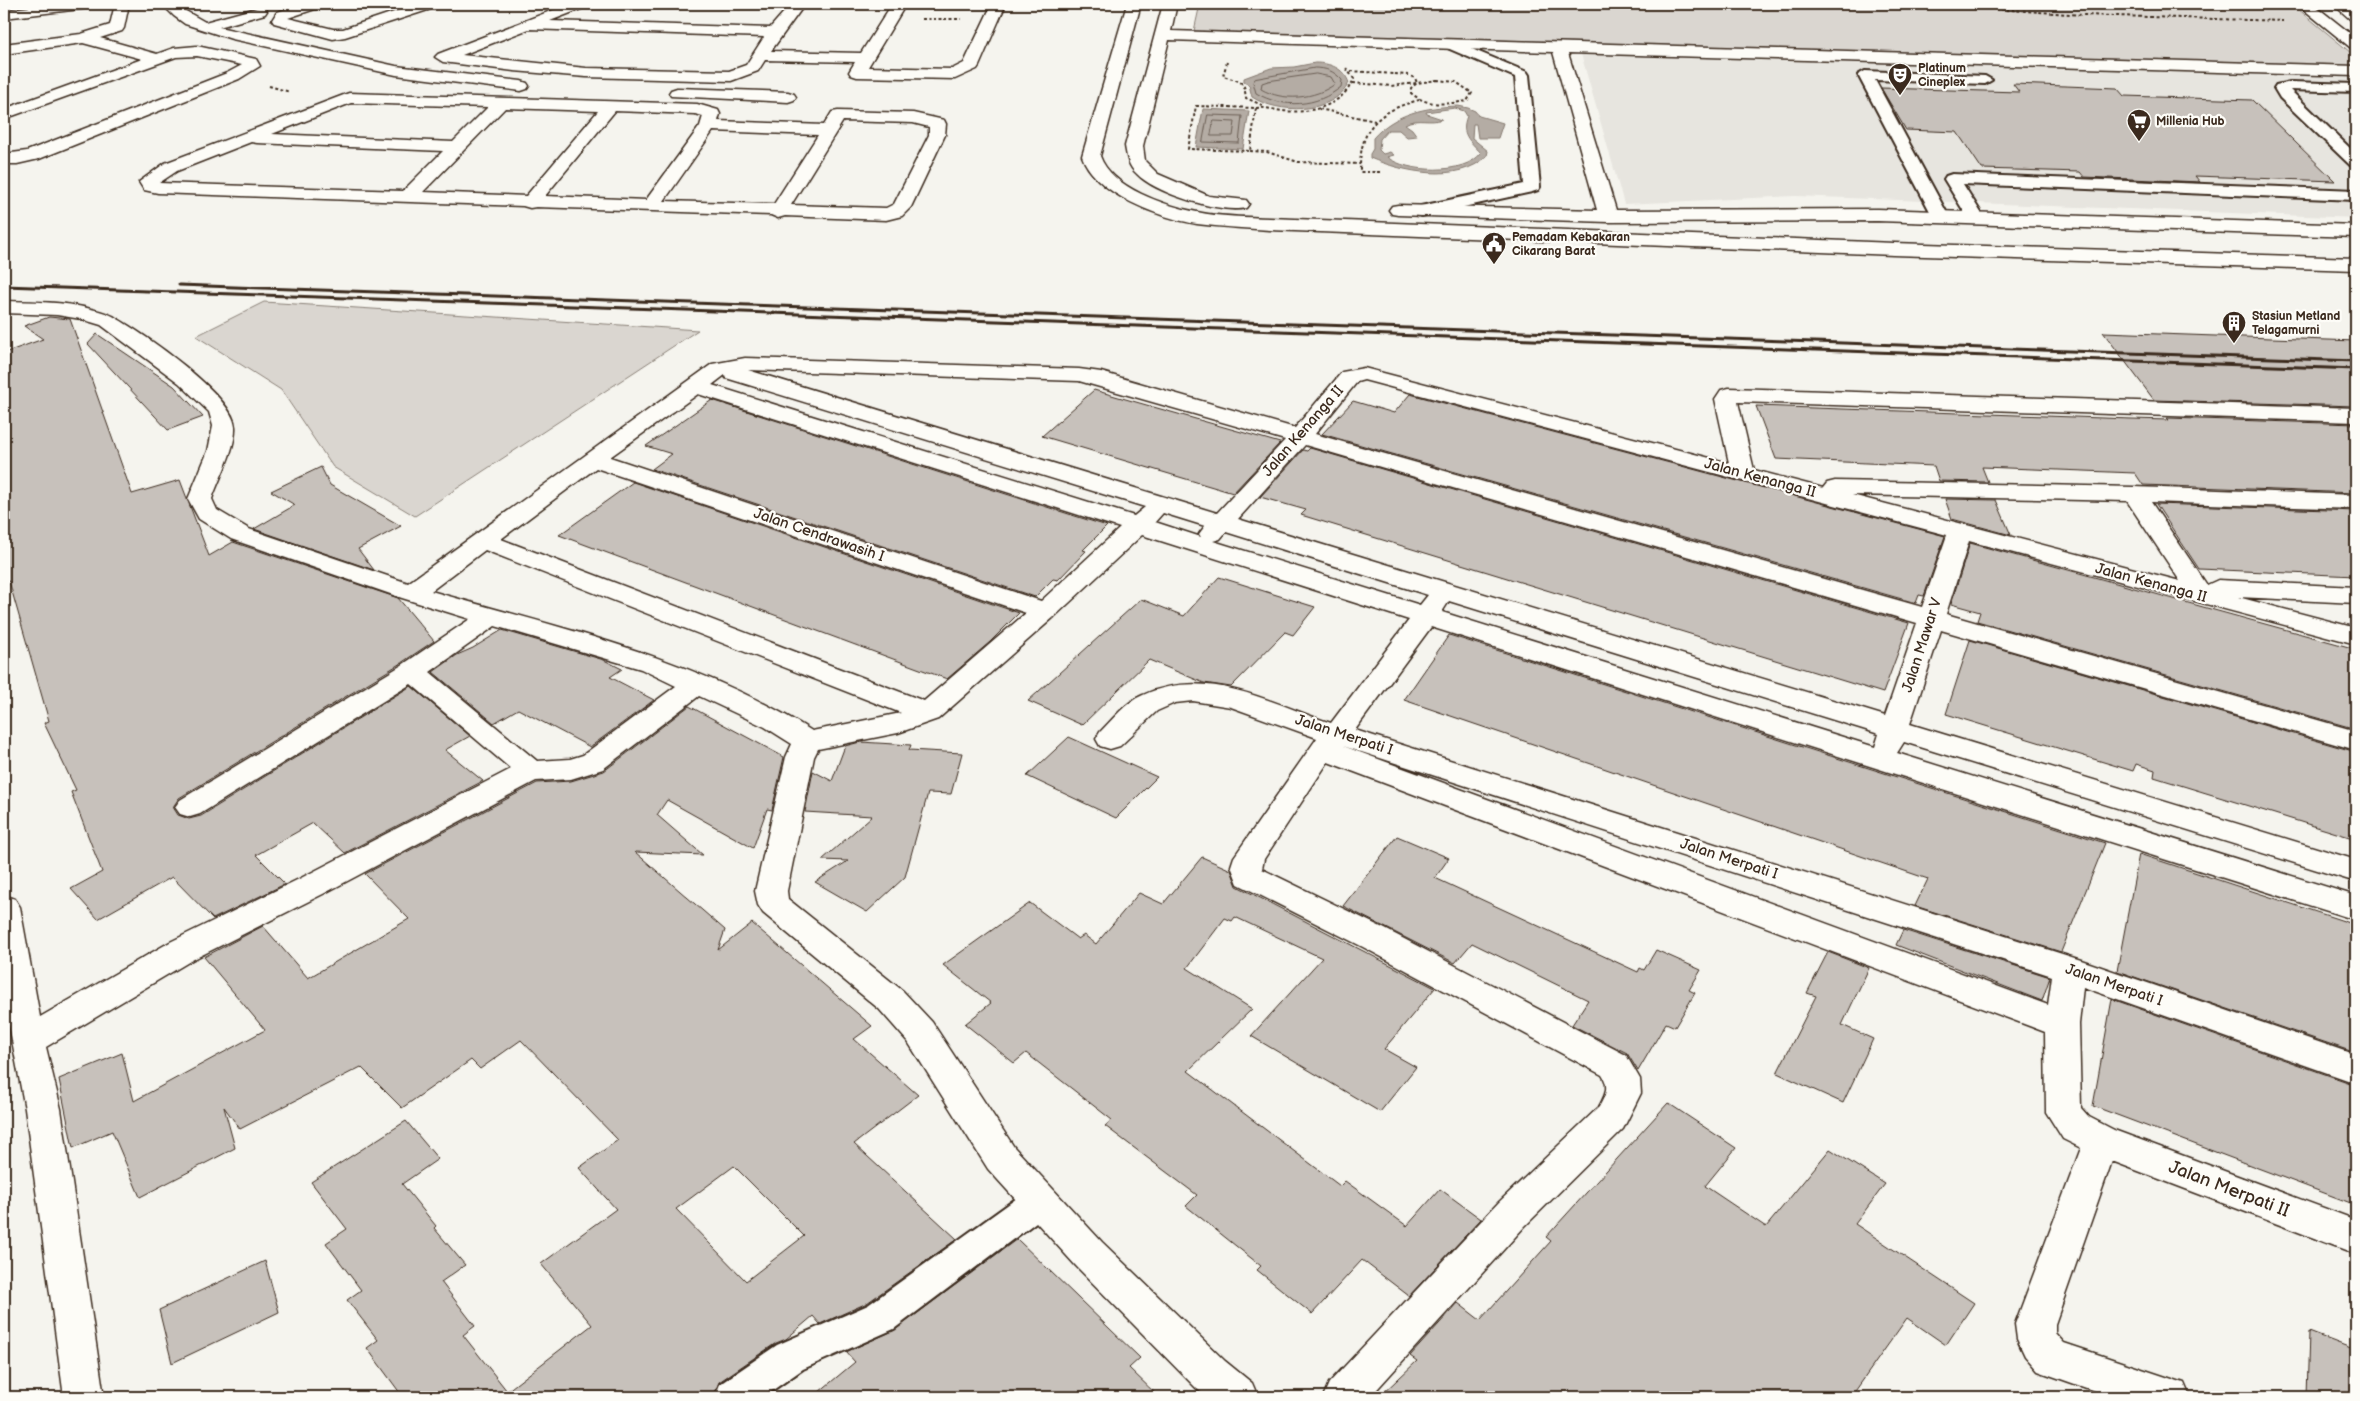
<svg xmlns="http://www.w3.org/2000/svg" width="2360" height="1401" viewBox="0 0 2360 1401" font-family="'Balsamiq Sans',sans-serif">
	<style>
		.built { fill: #e7e5df }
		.green { fill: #dad6d0; stroke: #8a8077 }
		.water { fill: #b4aca4; stroke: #84786e; fill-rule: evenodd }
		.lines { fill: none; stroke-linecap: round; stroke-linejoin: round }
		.shore { stroke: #6b5e54; stroke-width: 1 }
		.building { fill: #c7c1bb; stroke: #3b2a1e; fill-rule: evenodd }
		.lane-casing { stroke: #3b2a1e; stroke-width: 4 }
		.street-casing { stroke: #3b2a1e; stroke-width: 3 }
		.path { stroke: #3b2a1e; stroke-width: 2; stroke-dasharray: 3 2.5; stroke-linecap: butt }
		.lane { fill: #fdfcf7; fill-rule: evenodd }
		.street { fill: #fdfcf7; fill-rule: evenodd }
		.rail { stroke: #3b2a1e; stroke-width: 3 }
		.labels { text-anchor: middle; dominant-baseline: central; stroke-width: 4.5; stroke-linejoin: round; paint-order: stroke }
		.far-poi-label { font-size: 12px; font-weight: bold; fill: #3b2a1e; stroke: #fdfcf7; text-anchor: start }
		.street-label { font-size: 15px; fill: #3b2a1e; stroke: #fdfcf7 }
		.near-street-label { font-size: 18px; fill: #3b2a1e; stroke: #fdfcf7 }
	</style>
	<rect width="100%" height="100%" fill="#f5f4ee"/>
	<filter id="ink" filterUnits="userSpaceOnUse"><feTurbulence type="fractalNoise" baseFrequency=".02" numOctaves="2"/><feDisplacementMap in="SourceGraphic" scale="10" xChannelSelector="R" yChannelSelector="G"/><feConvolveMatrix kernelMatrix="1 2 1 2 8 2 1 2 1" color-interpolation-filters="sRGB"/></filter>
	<g filter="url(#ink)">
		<path class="built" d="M 1581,54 L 2356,76 L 2356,218 L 1795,196 L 1624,204 Z"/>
		<path class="green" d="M 1200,4 L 2292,4 L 2356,57 L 2356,66 L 1194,31 Z
			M 264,302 L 698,330 L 415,516 L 333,467 L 281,390 L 196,336 Z"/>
		<path class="water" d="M 1315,63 C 1330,63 1344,68 1349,83 C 1332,115 1278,114 1252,97 L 1249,85 L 1244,81 L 1244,78 L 1271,68 L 1294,67 Z
			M 1458,106 L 1468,108 L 1475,111 L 1479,116 L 1503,123 L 1498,138 L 1478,138 L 1476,124 L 1473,124 L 1472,138 L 1488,151 L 1487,156 C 1458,184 1403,172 1370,158 L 1370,154 L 1373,149 L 1373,138 C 1395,113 1426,107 1458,106 ZM 1455,108 L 1464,111 L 1467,116 C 1460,134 1469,140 1481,153 C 1465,175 1407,173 1387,157 L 1394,155 L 1390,152 L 1383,154 L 1379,150 L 1380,139 L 1388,130 L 1399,130 L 1407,137 L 1417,136 L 1412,129 L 1405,124 C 1417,117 1431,124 1442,119 L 1427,114 L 1426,112 Z
			M 1203,109 L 1249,111 L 1243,149 L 1196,147 Z"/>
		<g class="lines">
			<path class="shore" d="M 1315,68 C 1326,68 1334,71 1342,80 L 1341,87 C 1317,107 1283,109 1256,93 L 1253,82 L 1255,79 Z
				M 1316,74 L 1331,77 L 1335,84 C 1315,99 1283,102 1261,89 L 1262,83 L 1268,81 Z
				M 1208,115 L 1242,116 L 1239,143 L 1203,142 Z
				M 1214,121 L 1235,122 L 1233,136 L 1211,136 Z"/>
		</g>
		<path class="building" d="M 2013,84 L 2117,88 L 2124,96 L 2252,100 L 2335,181 L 2195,176 L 2200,182 L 2084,177 L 2080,172 L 1982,169 L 1957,132 L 1906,130 L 1881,88 L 2019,92 Z
			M 49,317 L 70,319 L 132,494 L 180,480 L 209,556 L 233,542 L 398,598 L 434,641 L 401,663 L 179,798 L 173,807 L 178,815 L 189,819 L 201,816 L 411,686 L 470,736 L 445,750 L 483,781 L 345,853 L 313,823 L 256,855 L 285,884 L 213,919 L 172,877 L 98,919 L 71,889 L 102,872 L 71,792 L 76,790 L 44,723 L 49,721 L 9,581 L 4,583 L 4,353 L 43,339 L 24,326 Z
			M 2103,332 L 2356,341 L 2356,406 L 2154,400 Z
			M 97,334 L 174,386 L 203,417 L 168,430 L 88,344 Z
			M 1094,390 L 1157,408 L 1280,443 L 1233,493 L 1042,436 Z
			M 1410,394 L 1945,536 L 1924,596 L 1919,595 L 1916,603 L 1322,434 L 1353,401 L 1394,413 Z
			M 712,400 L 1075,516 L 1107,526 L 1083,550 L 1086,551 L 1058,580 L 1053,579 L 1035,597 L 652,469 L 672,454 L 646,446 Z
			M 1756,406 L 2132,419 L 2169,420 L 2167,418 L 2356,424 L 2356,493 L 2143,485 L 2135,473 L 1982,467 L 1988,482 L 1939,481 L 1934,466 L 1776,459 Z
			M 1310,448 L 1909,623 L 1883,693 L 1301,515 L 1306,510 L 1260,497 L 1303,450 L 1307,451 Z
			M 321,467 L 330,485 L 401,526 L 358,549 L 374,570 L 254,529 L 295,505 L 271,491 Z
			M 633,482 L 1019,613 L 990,642 L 947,679 L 559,535 Z
			M 1945,499 L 1996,500 L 2011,535 L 1952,519 Z
			M 2156,504 L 2356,511 L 2356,576 L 2199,569 Z
			M 1970,543 L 2356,649 L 2356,729 L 1977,621 L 1980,612 L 1951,604 Z
			M 1219,577 L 1315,607 L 1293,635 L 1285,632 L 1231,687 L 1204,683 L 1149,660 L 1082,725 L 1028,701 L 1141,599 L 1184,616 Z
			M 502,630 L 604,660 L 622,669 L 610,677 L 654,700 L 590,747 L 518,709 L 494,723 L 433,672 L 457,655 L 473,648 Z
			M 1449,635 L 2105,843 L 2061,952 L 1915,906 L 1928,879 L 1404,700 Z
			M 1970,640 L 2356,752 L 2356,839 L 2154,777 L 2155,770 L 2136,764 L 2133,771 L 1946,714 Z
			M 689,706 L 784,757 L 772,810 L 767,809 L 753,848 L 667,800 L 657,815 L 703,855 L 635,852 L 725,930 L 718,950 L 752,923 L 872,1026 L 854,1039 L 918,1095 L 854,1144 L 957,1239 L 867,1303 L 820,1324 L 813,1316 L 786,1339 L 776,1343 L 719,1382 L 713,1397 L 403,1397 L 367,1348 L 378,1340 L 347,1300 L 361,1290 L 326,1243 L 347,1229 L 311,1182 L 406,1121 L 438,1159 L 402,1184 L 436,1226 L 434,1228 L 465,1265 L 441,1282 L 475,1326 L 463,1335 L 507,1391 L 592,1325 L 541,1264 L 616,1209 L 579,1168 L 618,1140 L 521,1040 L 480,1069 L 471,1060 L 402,1108 L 361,1067 L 240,1129 L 224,1107 L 235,1148 L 140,1197 L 112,1131 L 73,1148 L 59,1079 L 122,1053 L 134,1101 L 265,1030 L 204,957 L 263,926 L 308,978 L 409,919 L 365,874 L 537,783 L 571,781 L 604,771 ZM 734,1166 L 804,1236 L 746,1281 L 676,1209 Z
			M 1069,737 L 1157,777 L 1116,818 L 1027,776 Z
			M 860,742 L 911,745 L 909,750 L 962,753 L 951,794 L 928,793 L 905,877 L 867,912 L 815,882 L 848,861 L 822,860 L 872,816 L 805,812 L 813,771 L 832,781 L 845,746 Z
			M 1397,836 L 1449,858 L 1435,878 L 1638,972 L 1640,968 L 1644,970 L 1656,950 L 1701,970 L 1689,990 L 1695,993 L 1675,1027 L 1666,1023 L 1638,1071 L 1627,1053 L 1572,1025 L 1588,1000 L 1472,943 L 1455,963 L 1343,906 Z
			M 2139,854 L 2356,925 L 2356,1053 L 2117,971 Z
			M 1202,857 L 1231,870 L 1237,886 L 1435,988 L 1384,1049 L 1416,1067 L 1380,1112 L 1251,1036 L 1322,958 L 1235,917 L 1232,921 L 1225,918 L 1187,968 L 1252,1009 L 1188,1071 L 1340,1186 L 1345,1181 L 1407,1226 L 1440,1189 L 1481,1219 L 1409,1296 L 1362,1260 L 1312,1314 L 1257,1270 L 1261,1266 L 1186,1206 L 1197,1195 L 1105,1126 L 1112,1120 L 1026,1053 L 1014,1063 L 965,1024 L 991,1003 L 943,965 L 1030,903 L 1078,939 L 1084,935 L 1096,944 L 1139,893 L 1163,904 Z
			M 1903,930 L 2050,977 L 2042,1001 L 1896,945 Z
			M 1828,952 L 1869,968 L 1842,1025 L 1873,1039 L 1843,1103 L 1777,1073 L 1816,996 L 1807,993 Z
			M 2112,999 L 2356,1085 L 2356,1205 L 2093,1106 Z
			M 1668,1103 L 1736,1148 L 1705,1186 L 1766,1227 L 1830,1149 L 1885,1184 L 1855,1224 L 1974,1303 L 1946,1345 L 1907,1318 L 1851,1397 L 1379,1397 L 1417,1361 L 1410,1356 L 1458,1303 L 1480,1320 L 1551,1241 L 1546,1237 Z
			M 1017,1239 L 1140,1358 L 1129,1368 L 1159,1397 L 813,1397 L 855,1362 L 846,1352 L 895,1330 Z
			M 265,1261 L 279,1312 L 172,1363 L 159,1310 Z
			M 2309,1332 L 2356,1350 L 2356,1397 L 2307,1397 Z"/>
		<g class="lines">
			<defs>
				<path id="lane" d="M 1450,40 L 1527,72 L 1529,75 L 1540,187 L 1538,190 L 1532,192 L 1422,216 L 1416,215 L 1414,211 L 1416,207 L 1524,184 L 1515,77 L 1445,47 L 1443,44 Z
					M 1865,71 L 1985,76 L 1992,80 L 1985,84 L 1875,80 L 1949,217 L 1947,221 L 1935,221 L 1933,217 L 1858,75 Z
					M 2290,82 L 2356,84 L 2356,92 L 2290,90 L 2356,154 L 2356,167 L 2350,165 L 2280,98 L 2274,88 L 2276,85 Z
					M 1952,174 L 2356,190 L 2356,200 L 1963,184 L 1985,219 L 1983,223 L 1971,223 L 1944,179 L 1946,176 Z
					M 1040,1185 L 1052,1190 L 1057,1200 L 1052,1210 L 894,1329 L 803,1369 L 763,1397 L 715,1397 L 720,1384 L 777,1345 L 868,1305 L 1028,1190 Z"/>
				<path id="street" d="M 54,4 L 96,4 L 89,8 L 4,18 L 4,10 Z
					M 115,4 L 129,4 L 124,28 L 122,31 L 100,38 L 157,54 L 174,48 L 197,46 L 256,59 L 260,66 L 239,79 L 39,159 L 17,164 L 4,164 L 4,154 L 27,151 L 227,73 L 242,65 L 197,56 L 176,57 L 4,119 L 4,109 L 142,59 L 83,43 L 4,54 L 4,44 L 81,34 L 110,25 Z
					M 162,4 L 177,4 L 184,10 L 205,22 L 260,7 L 265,8 L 267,11 L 265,14 L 219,27 L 396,66 L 521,81 L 527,83 L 529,86 L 527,89 L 521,91 L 396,75 L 232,39 L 185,24 L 174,16 Z
					M 302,4 L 323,4 L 321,7 L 288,18 L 333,29 L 343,29 L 418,4 L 439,4 L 437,7 L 345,37 L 333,39 L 274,23 L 272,20 L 277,12 Z
					M 569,4 L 588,4 L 586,7 L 550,21 L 770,28 L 791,4 L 805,4 L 771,51 L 861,53 L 892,4 L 906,4 L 868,67 L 952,69 L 964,63 L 992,4 L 1006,4 L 979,66 L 977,69 L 955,79 L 857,77 L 851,75 L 849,72 L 855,62 L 765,60 L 758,71 L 731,81 L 586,77 L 514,71 L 443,62 L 435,57 L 438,54 ZM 529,29 L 764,37 L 746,65 L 729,71 L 586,68 L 462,55 Z
					M 1127,4 L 1141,4 L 1100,156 C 1111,188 1166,206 1197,212 C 1220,217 1246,217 1270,218 L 1894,243 L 2356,258 L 2356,270 L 1894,255 L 1270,230 C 1246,228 1221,227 1197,224 C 1160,218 1095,194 1082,156 Z
					M 1163,4 L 1177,4 L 1171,31 L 2356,66 L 2356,76 L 1568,53 L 1616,210 L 1878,209 L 2356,225 L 2356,237 L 1878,221 L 1608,222 L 1398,215 L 1392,214 L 1389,210 L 1392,206 L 1398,205 L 1597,210 L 1553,52 L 1169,40 L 1143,146 L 1145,161 L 1158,174 L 1209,196 L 1246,200 L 1249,204 L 1246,208 C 1221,214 1155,193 1137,174 C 1128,166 1127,157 1125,146 Z
					M 2297,4 L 2313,4 L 2356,38 L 2356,50 L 2351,48 Z
					M 2333,4 L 2349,4 L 2356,10 L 2356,21 L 2351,20 Z
					M 677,88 L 788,92 L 794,94 L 796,97 L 794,100 L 788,102 L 671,96 L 669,93 L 671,90 Z
					M 349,93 L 697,104 L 718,110 L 720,114 L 718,121 L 824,125 L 832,112 L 838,111 L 913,113 L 944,120 L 946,124 L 945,135 L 911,207 L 902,216 L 886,220 L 785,216 L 778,218 L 771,215 L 536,207 L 530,208 L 523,206 L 158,193 L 144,190 L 139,182 L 165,163 ZM 351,103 L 488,107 L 453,142 L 272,134 ZM 505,108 L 598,111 L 526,196 L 423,192 ZM 615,111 L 695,114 L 703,116 L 700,126 L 646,200 L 545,196 ZM 843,121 L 913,123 L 929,127 L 929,135 L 894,204 L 886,208 L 791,205 ZM 713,131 L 818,135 L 774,204 L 664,201 ZM 251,142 L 257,143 L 443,151 L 403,191 L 159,183 L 177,171 Z
					M 4,301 C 33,302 64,301 91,309 C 99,311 109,313 116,318 C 143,333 234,396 235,427 C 236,449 219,478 212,499 L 217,510 L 249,529 L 408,583 L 712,364 L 745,358 L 1079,369 L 1101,372 L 1295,428 L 1342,372 L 1364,368 L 1729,463 L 1715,399 L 1721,390 L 1729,388 L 2356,408 L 2356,422 L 1738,402 L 1754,470 L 1823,488 L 1827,483 L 1835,481 L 2134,487 L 2356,495 L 2356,509 L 2151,502 L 2207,585 L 2218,580 L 2356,587 L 2356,603 L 2238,597 L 2356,628 L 2356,644 L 1969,541 L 1946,614 L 2356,731 L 2356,750 L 1941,630 L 1910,724 L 2356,860 L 2356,882 L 1904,742 L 1897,753 L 2356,896 L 2356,920 L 1431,627 L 1355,730 L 2081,960 L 2356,1055 L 2356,1083 L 2083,987 L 2079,1024 L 2081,1108 L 2089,1117 L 2114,1130 L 2356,1220 L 2356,1254 L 2112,1161 L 2055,1324 L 2055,1333 L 2064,1343 L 2184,1383 L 2190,1397 L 2112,1397 L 2038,1371 L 2025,1356 L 2017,1339 L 2015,1324 L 2081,1148 L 2063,1139 L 2046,1112 L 2045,1032 L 1328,762 L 1264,859 L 1262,869 L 1385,929 L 1626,1055 L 1640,1079 L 1641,1093 L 1623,1129 L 1525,1226 L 1370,1397 L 1323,1397 L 1329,1383 L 1499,1202 L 1599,1107 C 1605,1096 1610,1087 1602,1075 L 1363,947 L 1238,884 L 1231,866 L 1234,857 L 1317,738 L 1231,707 L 1193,701 L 1175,703 L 1157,711 L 1120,746 L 1110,749 L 1100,746 L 1096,739 L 1100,732 C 1113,719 1126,702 1143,695 C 1207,666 1270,703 1331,723 L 1409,620 L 1142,535 L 1054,617 L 938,719 L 898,733 L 818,749 L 814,757 L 787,891 L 788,899 L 903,991 L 932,1022 L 1014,1147 L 1102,1242 L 1225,1361 L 1252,1383 L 1258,1397 L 1207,1397 L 1197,1389 L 1076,1266 L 988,1169 L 908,1042 L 879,1009 L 763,913 L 758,905 L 755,891 L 786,757 L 792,744 L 765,727 L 699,696 L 603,769 L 571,779 L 536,781 L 323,894 L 192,960 L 46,1047 L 61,1109 L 104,1397 L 64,1397 L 25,1109 L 4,998 L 4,895 L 15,899 L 20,907 L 40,1017 L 170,942 L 301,878 L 511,769 L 411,684 L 200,814 L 190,817 L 180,814 L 175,807 L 180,800 L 402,665 L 470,619 L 402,598 L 231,539 L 199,519 L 188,499 L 208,451 L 213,426 L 209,412 L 179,383 L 101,325 L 81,319 L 57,315 L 4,313 ZM 748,370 L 1079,381 L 1285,440 L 1217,513 ZM 725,375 L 726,378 L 1145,507 L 1134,516 L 712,385 ZM 1364,380 L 1947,535 L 1922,607 L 1315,434 L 1357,382 ZM 698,394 L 1120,528 L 1041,601 L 610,457 ZM 1305,445 L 1917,623 L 1885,716 L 1238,519 ZM 596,468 L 1026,613 L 924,701 L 501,539 ZM 1852,495 L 2127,501 L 2180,581 ZM 1163,513 L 1205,526 L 1199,534 L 1201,537 L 1155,522 ZM 1226,532 L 1428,595 L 1420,605 L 1213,541 L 1220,539 ZM 485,550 L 901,713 L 812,731 C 697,658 560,628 431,591 ZM 1449,601 L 1879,734 L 1875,747 L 1442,612 ZM 495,626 L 641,669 L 676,686 L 583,755 L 570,759 L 537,761 L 430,672 ZM 1343,746 L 2052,976 L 2048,1005 Z"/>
			</defs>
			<use href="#lane" class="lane-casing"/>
			<use href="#street" class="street-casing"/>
			<path class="path" d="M 1924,4 L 2083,15 L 2283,21
				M 922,19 L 961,19
				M 1227,62 L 1223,76 L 1239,81 L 1244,85 L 1246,98 L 1264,106
				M 1351,71 L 1408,75 L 1415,78 L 1417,83
				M 1437,80 L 1456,82 L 1472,93 L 1467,101 C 1447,104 1427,107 1411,93 L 1411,88 L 1417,83 Z
				M 1353,83 L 1391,86 L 1417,83
				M 269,86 L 290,92
				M 1196,106 L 1256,108 L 1250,151 L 1188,149 Z
				M 1256,108 C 1266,107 1274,110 1283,111 C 1311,114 1342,106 1354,79 L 1346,68
				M 1319,109 L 1375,121
				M 1250,151 L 1267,152 L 1298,162 L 1360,164
				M 1380,172 L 1360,172 C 1359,128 1378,111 1419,100"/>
			<use href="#lane" class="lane"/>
			<use href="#street" class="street"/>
			<path class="rail" d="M 179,285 L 2356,361
				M 4,286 L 2356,369"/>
		</g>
	</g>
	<defs>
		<symbol id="theatre-pin" viewBox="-11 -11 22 30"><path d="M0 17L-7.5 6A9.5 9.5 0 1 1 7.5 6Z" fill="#3b2a1e" stroke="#fdfcf7"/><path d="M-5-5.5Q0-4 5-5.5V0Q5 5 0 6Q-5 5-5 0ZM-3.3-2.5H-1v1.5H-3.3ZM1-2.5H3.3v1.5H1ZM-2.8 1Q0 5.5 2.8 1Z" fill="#fff"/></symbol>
		<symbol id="supermarket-pin" viewBox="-11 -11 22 30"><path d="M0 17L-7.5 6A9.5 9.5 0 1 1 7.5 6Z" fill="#3b2a1e" stroke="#fdfcf7"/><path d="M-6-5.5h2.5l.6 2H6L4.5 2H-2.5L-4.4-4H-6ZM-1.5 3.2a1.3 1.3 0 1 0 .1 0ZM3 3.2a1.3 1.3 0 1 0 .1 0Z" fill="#fff"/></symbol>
		<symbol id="civic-pin" viewBox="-11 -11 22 30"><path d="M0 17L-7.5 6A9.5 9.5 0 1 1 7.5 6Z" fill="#3b2a1e" stroke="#fdfcf7"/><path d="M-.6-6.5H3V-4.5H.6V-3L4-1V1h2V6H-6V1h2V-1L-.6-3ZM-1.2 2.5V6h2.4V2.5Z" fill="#fff"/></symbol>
		<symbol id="building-pin" viewBox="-11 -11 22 30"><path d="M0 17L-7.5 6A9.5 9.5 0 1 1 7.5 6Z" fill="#3b2a1e" stroke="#fdfcf7"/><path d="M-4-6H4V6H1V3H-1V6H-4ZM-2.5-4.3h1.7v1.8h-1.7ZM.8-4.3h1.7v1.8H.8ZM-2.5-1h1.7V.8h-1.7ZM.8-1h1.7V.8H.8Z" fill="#fff"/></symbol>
	</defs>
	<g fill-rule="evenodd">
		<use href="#theatre-pin" x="1886" y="61" width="28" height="38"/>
		<use href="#supermarket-pin" x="2125" y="107" width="28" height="38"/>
		<use href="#civic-pin" x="1480" y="230" width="28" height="38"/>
		<use href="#building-pin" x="2220" y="309" width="28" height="38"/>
	</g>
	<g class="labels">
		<g class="far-poi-label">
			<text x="1918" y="68">Platinum<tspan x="1918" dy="14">Cineplex</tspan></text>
			<text x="2156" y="121">Millenia Hub</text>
			<text x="1512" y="237">Pemadam Kebakaran<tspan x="1512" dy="14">Cikarang Barat</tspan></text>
			<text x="2252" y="316">Stasiun Metland<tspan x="2252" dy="14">Telagamurni</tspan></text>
		</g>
		<g class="street-label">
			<text transform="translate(1303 431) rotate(-49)">Jalan Kenanga II</text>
			<text transform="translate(1760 478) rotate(15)">Jalan Kenanga II</text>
			<text transform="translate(819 535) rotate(19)">Jalan Cendrawasih I</text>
			<text transform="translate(2151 583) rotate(15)">Jalan Kenanga II</text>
			<text transform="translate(1922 645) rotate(-72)">Jalan Mawar V</text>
			<text transform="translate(1344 735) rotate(18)">Jalan Merpati I</text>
			<text transform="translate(1729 859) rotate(18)">Jalan Merpati I</text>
			<text transform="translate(2114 985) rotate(19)">Jalan Merpati I</text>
		</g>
		<g class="near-street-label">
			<text transform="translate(2229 1189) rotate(21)">Jalan Merpati II</text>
		</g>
	</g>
	<rect width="2360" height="1401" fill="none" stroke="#fdfcf7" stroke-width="20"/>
	<rect x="10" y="10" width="2340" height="1381" fill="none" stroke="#3b2a1e" stroke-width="2" filter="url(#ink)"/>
</svg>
